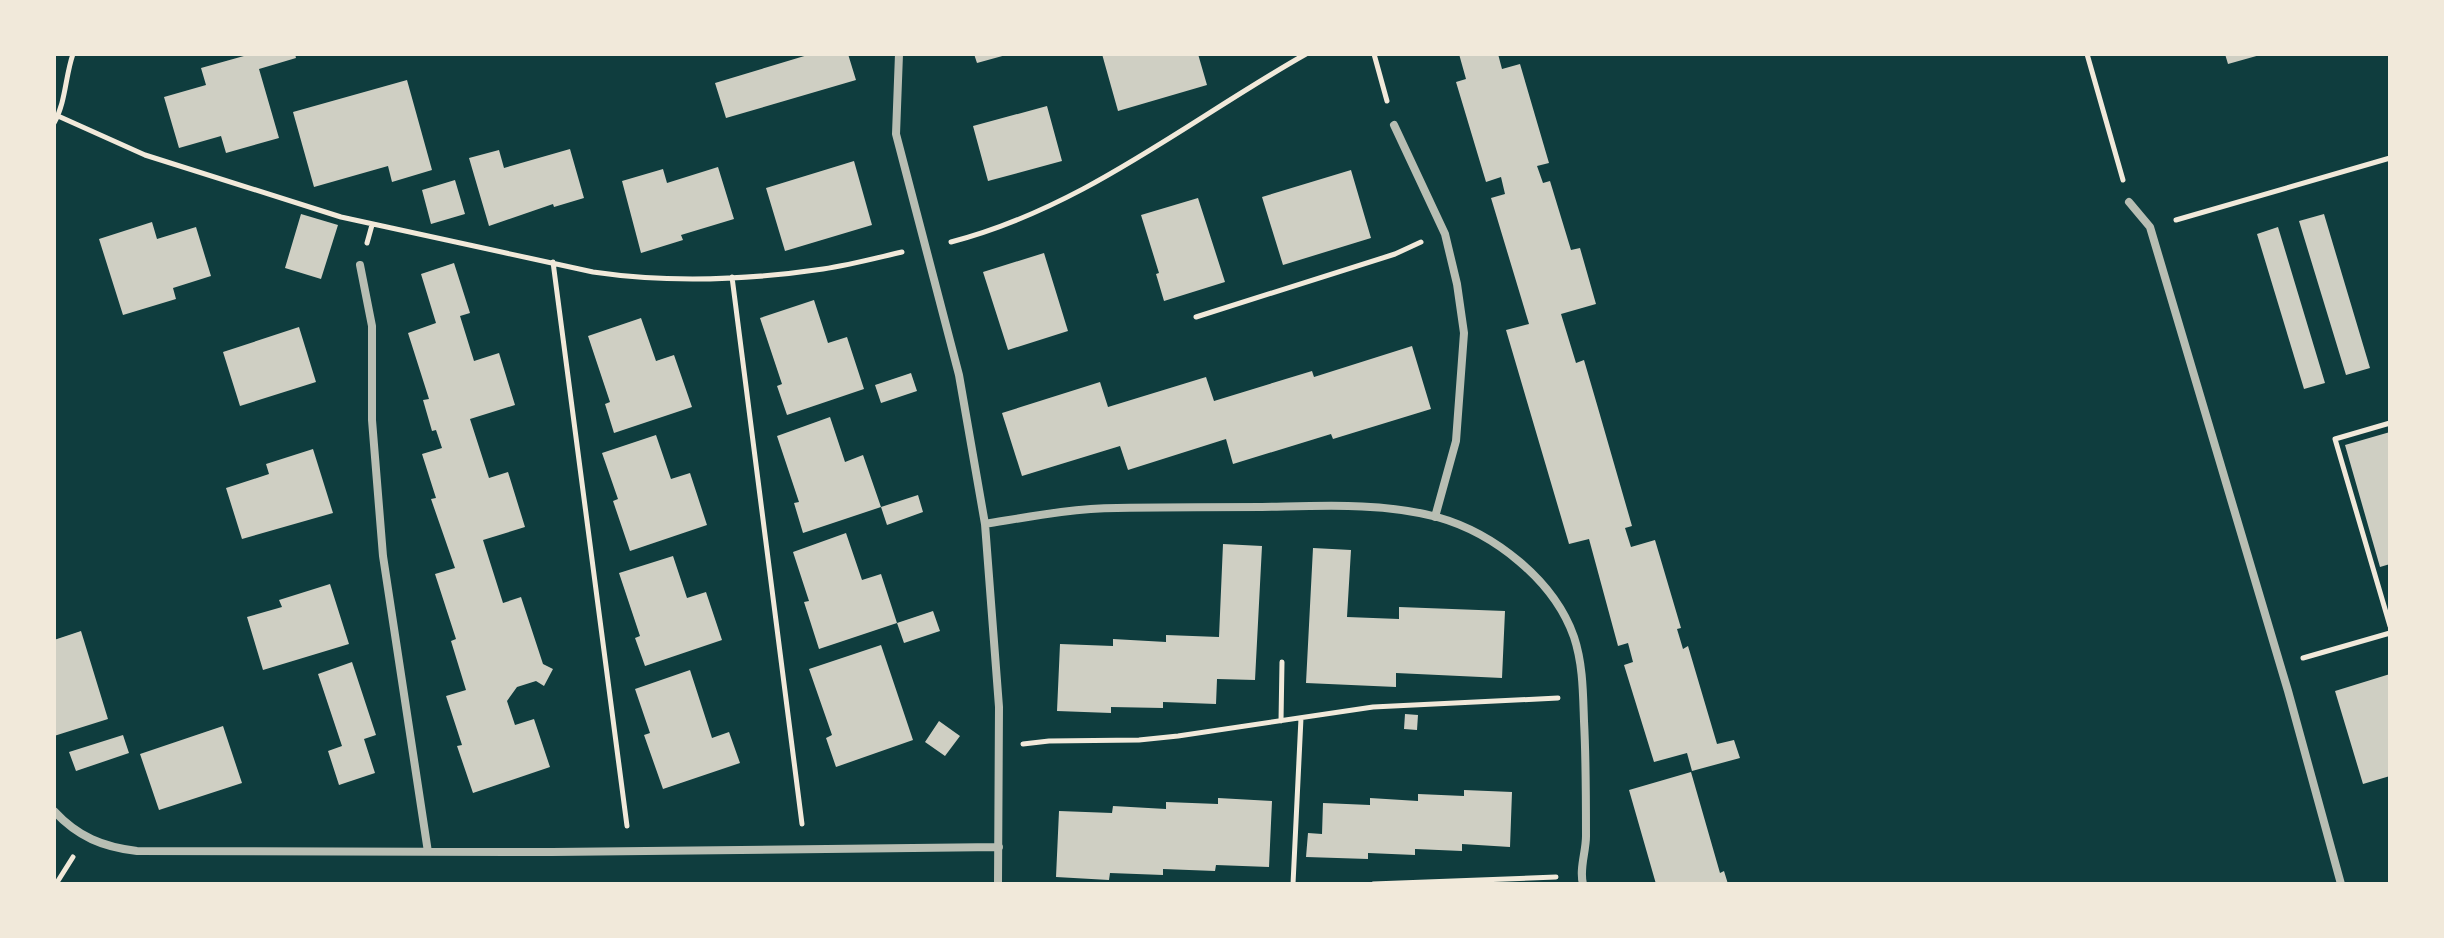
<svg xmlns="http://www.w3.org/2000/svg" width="2444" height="938" viewBox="0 0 2444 938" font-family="'PT Serif',serif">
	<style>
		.building { fill: #cfcfc3 }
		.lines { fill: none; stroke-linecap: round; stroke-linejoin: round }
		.path { stroke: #f1e9da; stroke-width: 5 }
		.minor { stroke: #b8beb3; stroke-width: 8 }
	</style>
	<rect width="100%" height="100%" fill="#0f3d3e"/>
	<path class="building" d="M 251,54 L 295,54 L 296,58 L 259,69 L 279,138 L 226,153 L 221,136 L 179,148 L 164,97 L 206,85 L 201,68 Z
		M 811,54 L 848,54 L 856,80 L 726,118 L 715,83 Z
		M 974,54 L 1006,54 L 1006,55 L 977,63 Z
		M 1102,54 L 1198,54 L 1207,85 L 1118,111 Z
		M 1459,54 L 1498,54 L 1502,69 L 1520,64 L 1549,163 L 1537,166 L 1543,183 L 1550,181 L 1571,250 L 1580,248 L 1596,304 L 1561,314 L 1576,363 L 1584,360 L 1598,408 L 1632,526 L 1625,528 L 1631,547 L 1655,540 L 1681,628 L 1677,629 L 1683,649 L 1688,646 L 1717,744 L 1734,740 L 1740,758 L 1692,771 L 1687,753 L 1654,762 L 1624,665 L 1633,662 L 1628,643 L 1618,646 L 1589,539 L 1569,544 L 1506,330 L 1529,324 L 1491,198 L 1505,194 L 1501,177 L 1486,182 L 1456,82 L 1466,79 Z
		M 2225,54 L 2260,54 L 2260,55 L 2228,64 Z
		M 407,80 L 432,170 L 392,182 L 388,166 L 314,187 L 293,112 Z
		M 1047,106 L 1062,161 L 988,181 L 973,126 Z
		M 570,149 L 584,198 L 554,207 L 553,204 L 489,226 L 469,158 L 499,150 L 504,168 Z
		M 854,161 L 872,225 L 785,251 L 766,188 Z
		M 718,167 L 734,219 L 681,235 L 683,240 L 641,253 L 622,181 L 663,169 L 667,183 Z
		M 1351,170 L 1371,238 L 1283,265 L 1262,197 Z
		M 455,180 L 465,214 L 431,224 L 422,190 Z
		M 1198,198 L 1225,282 L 1164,301 L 1156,274 L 1159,273 L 1141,215 Z
		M 301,214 L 338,225 L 321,279 L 285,268 Z
		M 2324,214 L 2370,368 L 2346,375 L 2299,221 Z
		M 152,222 L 157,239 L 196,227 L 211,276 L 173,288 L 176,299 L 123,315 L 99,239 Z
		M 2278,227 L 2325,383 L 2304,389 L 2257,234 Z
		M 1044,253 L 1068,331 L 1008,350 L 983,272 Z
		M 454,263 L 470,313 L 460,316 L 474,361 L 499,353 L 515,405 L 470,419 L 489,478 L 508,472 L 525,527 L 483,540 L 503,603 L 521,597 L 543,664 L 553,669 L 544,686 L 536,681 L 517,687 L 507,701 L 515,725 L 534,719 L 550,767 L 473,793 L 457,746 L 462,745 L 446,696 L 466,690 L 451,641 L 456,639 L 435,574 L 455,568 L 431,499 L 436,498 L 422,454 L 442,448 L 436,430 L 432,431 L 423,400 L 429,399 L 408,333 L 436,323 L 421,274 Z
		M 814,300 L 828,343 L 847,337 L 864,389 L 787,415 L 777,386 L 782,384 L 760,318 Z
		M 641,318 L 656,361 L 674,355 L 692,407 L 614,433 L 605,404 L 610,402 L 588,336 Z
		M 299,327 L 316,382 L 240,406 L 223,352 Z
		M 1412,346 L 1431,409 L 1333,439 L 1331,434 L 1233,464 L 1226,439 L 1128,470 L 1120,446 L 1022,476 L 1002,413 L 1100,382 L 1108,407 L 1206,377 L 1214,401 L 1312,371 L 1314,377 Z
		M 911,373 L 917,391 L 881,403 L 875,385 Z
		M 830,417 L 845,462 L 863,455 L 881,507 L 918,495 L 923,512 L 887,525 L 881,507 L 803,533 L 794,503 L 799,502 L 777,436 Z
		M 2390,432 L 2390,564 L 2380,567 L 2345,445 Z
		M 656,435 L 671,479 L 690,473 L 707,525 L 630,551 L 613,501 L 618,499 L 602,453 Z
		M 313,449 L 333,513 L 242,539 L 226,488 L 269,474 L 266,464 Z
		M 846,533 L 862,580 L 881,574 L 897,623 L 933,611 L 940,631 L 904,643 L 897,623 L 819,649 L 804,602 L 809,601 L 793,552 Z
		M 1223,544 L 1262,546 L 1255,680 L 1217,679 L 1216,704 L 1163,702 L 1163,708 L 1111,707 L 1111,713 L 1057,711 L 1060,644 L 1113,646 L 1113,639 L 1166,642 L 1166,635 L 1219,637 Z
		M 1313,548 L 1351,550 L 1347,617 L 1399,619 L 1399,607 L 1505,611 L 1502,678 L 1396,673 L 1396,687 L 1306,683 Z
		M 673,556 L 687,598 L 706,592 L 722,640 L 645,666 L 635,638 L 640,636 L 619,573 Z
		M 330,584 L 349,644 L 263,670 L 247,617 L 282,607 L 279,600 Z
		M 81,631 L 108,719 L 54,736 L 54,640 Z
		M 881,645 L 913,740 L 836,767 L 826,738 L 832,735 L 809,669 Z
		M 352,662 L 376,735 L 364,739 L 375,773 L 339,785 L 328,751 L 342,746 L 318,674 Z
		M 690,670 L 712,738 L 729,732 L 740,763 L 663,789 L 644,735 L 650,733 L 635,689 Z
		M 2390,674 L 2390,776 L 2363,784 L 2335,691 Z
		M 1405,714 L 1418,715 L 1417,730 L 1404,729 Z
		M 939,721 L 960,736 L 945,756 L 925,742 Z
		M 223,726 L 242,783 L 159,810 L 140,754 Z
		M 123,735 L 129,753 L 76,771 L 69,752 Z
		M 1691,772 L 1720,873 L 1724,871 L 1728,884 L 1656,884 L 1629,790 Z
		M 1464,790 L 1512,792 L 1510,847 L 1462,844 L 1462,851 L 1415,849 L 1415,855 L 1368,853 L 1368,859 L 1306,857 L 1308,833 L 1322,834 L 1323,803 L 1370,805 L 1370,798 L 1418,801 L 1418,794 L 1464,796 Z
		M 1218,798 L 1272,801 L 1269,867 L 1216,865 L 1215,871 L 1163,869 L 1163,875 L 1110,873 L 1109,880 L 1056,877 L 1059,811 L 1112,813 L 1113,806 L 1166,809 L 1166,802 L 1218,804 Z"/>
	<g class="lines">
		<path class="path" d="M 1374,54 L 1387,101
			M 2087,54 L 2123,180
			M 58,116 L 145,155 L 341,217 L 593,272 C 668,283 748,280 823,269 C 850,265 876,258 902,252
			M 54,123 C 66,102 65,77 73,54
			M 2176,220 L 2390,158
			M 951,242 C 1083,208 1189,120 1306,54
			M 367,243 L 372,225
			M 553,262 L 627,826
			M 732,277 L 802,824
			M 1196,317 L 1395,254 L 1421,242
			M 2390,423 L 2335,439 L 2390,626
			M 2303,658 L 2390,633
			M 1281,721 L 1282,662
			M 1023,744 L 1049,741 L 1139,740 L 1178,736 L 1373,707 L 1558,698
			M 56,884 L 73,857
			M 1293,884 L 1301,718
			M 1373,884 L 1556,877"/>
		<path class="minor" d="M 899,54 L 896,134 L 959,375 L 985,524 C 1028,517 1073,508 1117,508 C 1165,507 1214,507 1262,507 C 1319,506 1382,502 1437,517 C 1494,533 1554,580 1574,637 C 1583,664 1583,693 1584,721 C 1586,759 1586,798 1586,836 C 1586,852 1579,869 1583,884
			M 1394,125 L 1445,234 L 1457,284 L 1464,333 L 1456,441 L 1435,517
			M 2129,202 L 2150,227 L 2288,691 L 2341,884
			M 360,265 L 372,326 L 372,420 L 383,556 L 428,852
			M 985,524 L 999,707 L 998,884
			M 54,811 C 78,837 103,847 137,851 L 552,852 L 999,847"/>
	</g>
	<rect width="2444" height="938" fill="none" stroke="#f1e9da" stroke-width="112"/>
</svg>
